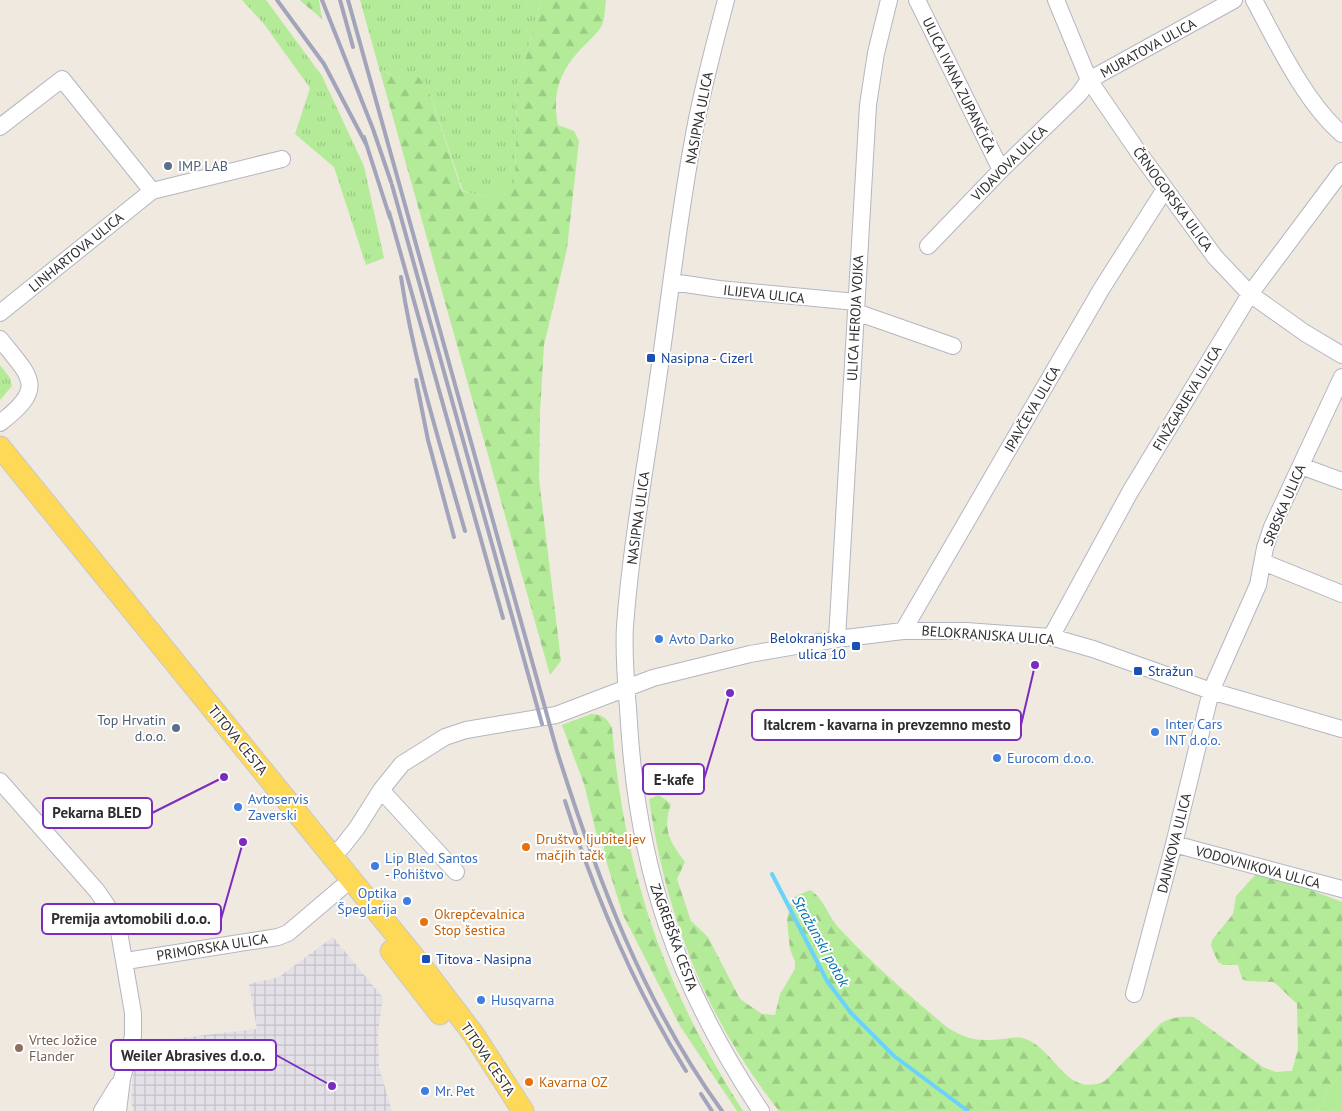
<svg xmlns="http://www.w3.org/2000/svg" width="1342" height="1111" viewBox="0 0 1342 1111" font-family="'PT Sans',sans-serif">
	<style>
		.industrial { fill: url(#industrial-grid) }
		.grass { fill: url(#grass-tufts) }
		.forest { fill: url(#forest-firs) }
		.garden { fill: #b3eb98 }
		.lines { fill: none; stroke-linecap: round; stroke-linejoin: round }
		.stream { stroke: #6bd3fa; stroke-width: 4 }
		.minor-casing { stroke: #b3b6c2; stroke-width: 18 }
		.major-casing { stroke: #c9c9c9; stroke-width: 23 }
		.minor { stroke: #fff; stroke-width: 16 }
		.major { stroke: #fed857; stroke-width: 21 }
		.rail { stroke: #a1a4ba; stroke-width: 4 }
		.service-dot { fill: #5c6f8a; stroke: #fff; stroke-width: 2 }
		.transit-dot { fill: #1a4fb4; stroke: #fff; stroke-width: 2 }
		.shop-dot { fill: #3f7fe0; stroke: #fff; stroke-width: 2 }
		.food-dot { fill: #e8710a; stroke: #fff; stroke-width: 2 }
		.education-dot { fill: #8d6e63; stroke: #fff; stroke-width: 2 }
		.labels { text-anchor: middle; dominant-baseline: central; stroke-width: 4; stroke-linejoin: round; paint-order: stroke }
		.street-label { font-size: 14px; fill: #2e2e2e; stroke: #fff }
		.service-label { font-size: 14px; fill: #4e5e75; stroke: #fff; text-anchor: start }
		.transit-label { font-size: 14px; fill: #164399; stroke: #fff; text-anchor: start }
		.shop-label { font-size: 14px; fill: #366cbe; stroke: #fff; text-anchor: start }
		.food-label { font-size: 14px; fill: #c56008; stroke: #fff; text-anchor: start }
		.education-label { font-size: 14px; fill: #785e54; stroke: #fff; text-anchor: start }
		.water-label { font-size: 15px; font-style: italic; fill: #0172af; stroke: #fff }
		.leader { fill: none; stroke: #7b2cbf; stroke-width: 2 }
		.callout-dot { fill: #7b2cbf; stroke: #fff; stroke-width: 2 }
		.callout { fill: #fff; stroke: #7b2cbf; stroke-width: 2 }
		.callout-label { font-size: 15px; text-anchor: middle; font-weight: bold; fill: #2e2e2e }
	</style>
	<defs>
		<pattern id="industrial-grid" width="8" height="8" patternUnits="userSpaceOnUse" patternTransform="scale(1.25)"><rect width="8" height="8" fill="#e3e0e8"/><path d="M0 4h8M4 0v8" fill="none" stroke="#c3c0c7"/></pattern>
		<pattern id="grass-tufts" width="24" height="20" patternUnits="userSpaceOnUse" patternTransform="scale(1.25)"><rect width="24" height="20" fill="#b3eb98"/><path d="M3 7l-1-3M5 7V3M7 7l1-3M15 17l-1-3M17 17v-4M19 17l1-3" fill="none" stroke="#9aca83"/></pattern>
		<pattern id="forest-firs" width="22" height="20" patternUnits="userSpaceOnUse" patternTransform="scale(1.25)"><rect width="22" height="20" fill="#b3eb98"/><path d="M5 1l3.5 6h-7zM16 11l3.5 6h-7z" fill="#9aca83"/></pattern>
	</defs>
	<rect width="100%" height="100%" fill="#f0e9e0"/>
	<path class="industrial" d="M 333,937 L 383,998 L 378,1031 L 379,1067 L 392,1111 L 134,1111 L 131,1102 L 134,1061 L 148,1042 L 257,1029 L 249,984 L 279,977 Z"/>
	<path class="grass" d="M 242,0 L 266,0 L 322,76 L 364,166 L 384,258 L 366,265 L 334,167 L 295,134 L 310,88 L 264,24 Z
		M 360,0 L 541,0 L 517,89 L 515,183 L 489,198 L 463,191 L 428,88 L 420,77 L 395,77 L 379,68 Z
		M 0,365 L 10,378 L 12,386 L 0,400 Z"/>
	<path class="forest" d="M 300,0 L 319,0 L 322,19 L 303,3 Z
		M 541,0 L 606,0 C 605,9 605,23 599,30 C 594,37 586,43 580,50 C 559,72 552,95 558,125 L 574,131 L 579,141 L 567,249 L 544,345 L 540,412 L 539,479 L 561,661 L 550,675 L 379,68 C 383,70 388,74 393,76 C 409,82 413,64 428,88 L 462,191 L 489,198 L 515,183 L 517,89 Z
		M 591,714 C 602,714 607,718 612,728 C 625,875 664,987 743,1111 L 737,1111 L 680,1026 L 623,915 L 604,854 L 604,846 L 596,832 L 584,784 L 562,725 Z
		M 659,795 L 671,804 C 662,830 670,842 685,862 L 677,879 L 691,921 L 708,937 L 740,999 L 762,1014 L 775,1015 L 780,994 L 795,969 L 795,962 L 790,949 L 787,920 L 792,898 L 810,890 C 824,898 828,917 840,929 C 873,965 911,997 948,1028 C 970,1041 979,1041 1003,1039 C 1009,1038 1017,1037 1023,1038 C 1056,1048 1065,1099 1105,1081 L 1161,1023 C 1172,1017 1181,1016 1194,1017 L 1263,1067 L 1276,1072 L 1292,1071 L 1298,1049 L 1297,1004 L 1274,982 L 1247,981 L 1242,979 L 1238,965 L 1223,965 L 1218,962 L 1211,946 L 1212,940 L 1233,914 L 1236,896 L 1257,873 L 1282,879 L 1342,902 L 1342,1070 L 1326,1094 L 1318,1111 L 779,1111 C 705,1017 666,916 649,799 Z"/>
	<path class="garden" d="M 1342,1070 L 1342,1111 L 1318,1111 L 1326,1094 Z"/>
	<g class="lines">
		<path class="stream" d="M 772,874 L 827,981 L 851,1013 L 894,1056 L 968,1111"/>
		<defs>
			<path id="minor" d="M 726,0 C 714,46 701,93 693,140 C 678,221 669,304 657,386 C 646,465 631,545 625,626 C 623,658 627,691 629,723 C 638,872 678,987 761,1111
				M 917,0 L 1001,170
				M 1056,0 L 1089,80 L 1139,153 L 1215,257 L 1250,294 L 1305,333 L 1342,355
				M 1254,0 C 1276,41 1306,104 1342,134
				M 0,127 L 62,79 L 152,191
				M 928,246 L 1001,170 L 1079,94 L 1089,80 L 1234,0
				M 672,282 L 719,289 L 856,302
				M 856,312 L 953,346
				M 0,313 L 152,191 L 282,159
				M 0,339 C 31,378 47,387 0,423
				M 1301,466 L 1342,481
				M 1263,562 L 1342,594
				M 903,631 L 1102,288 L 1165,189
				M 1051,637 L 1130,492 L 1250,294 L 1342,171
				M 837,639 L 868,105 L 876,53 L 889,0
				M 0,781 L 97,891 L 117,920 L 133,1013 L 133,1036 L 122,1079 L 118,1111
				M 381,790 L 456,872
				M 1174,844 L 1342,889
				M 332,855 L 342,847 L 357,828 L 381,790 L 402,764 L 445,737 L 466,730 L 556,715 L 653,678 L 750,654 L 837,639 L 903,631 L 966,631 L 1051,637 L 1093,649 L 1211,691 L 1342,729
				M 126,961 L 278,937 L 288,933 L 341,888
				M 1134,994 L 1174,844 L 1211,691 L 1258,585 L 1265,548 L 1272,527 L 1342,377
				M 102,1111 L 118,1085"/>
			<path id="major" d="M 0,447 L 427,973 L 474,1035 L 523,1111
				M 391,951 L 440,1014"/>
		</defs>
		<use href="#minor" class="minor-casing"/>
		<use href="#major" class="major-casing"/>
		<use href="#minor" class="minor"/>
		<use href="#major" class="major"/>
		<path class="rail" d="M 277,0 L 324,64 L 366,144
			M 322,0 L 373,129 L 391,182
			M 340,0 L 353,47
			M 348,0 L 557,751 C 597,878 643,1002 722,1111
			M 364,137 L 390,218
			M 392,185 L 542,724
			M 389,212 L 503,618
			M 401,277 C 414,364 441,447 465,531
			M 416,380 L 428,440 L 454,537
			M 565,801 C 595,896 633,986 686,1071
			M 701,1094 L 712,1111"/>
	</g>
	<g class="service-dot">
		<circle cx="168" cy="166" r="5"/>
		<circle cx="176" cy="728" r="5"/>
	</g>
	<g class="transit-dot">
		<rect x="646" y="353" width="10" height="10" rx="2.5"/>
		<rect x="851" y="641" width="10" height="10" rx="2.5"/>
		<rect x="1133" y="666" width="10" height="10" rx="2.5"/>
		<rect x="421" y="954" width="10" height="10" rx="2.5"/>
	</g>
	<g class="shop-dot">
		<circle cx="659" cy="639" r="5"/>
		<circle cx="1155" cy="732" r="5"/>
		<circle cx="997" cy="758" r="5"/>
		<circle cx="238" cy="807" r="5"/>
		<circle cx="375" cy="866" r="5"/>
		<circle cx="407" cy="901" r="5"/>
		<circle cx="481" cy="1000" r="5"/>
		<circle cx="425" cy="1091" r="5"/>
	</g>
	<g class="food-dot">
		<circle cx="526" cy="847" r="5"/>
		<circle cx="424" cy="922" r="5"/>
		<circle cx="529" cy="1082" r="5"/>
	</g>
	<circle class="education-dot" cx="19" cy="1048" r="5"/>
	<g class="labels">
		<g class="street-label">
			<text transform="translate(1148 48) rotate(-29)">MURATOVA ULICA</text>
			<text transform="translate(959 85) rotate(64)">ULICA IVANA ZUPANČIČA</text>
			<text transform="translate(699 118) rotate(-79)">NASIPNA ULICA</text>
			<text transform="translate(1009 163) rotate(-45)">VIDAVOVA ULICA</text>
			<text transform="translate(1173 199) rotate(54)">ČRNOGORSKA ULICA</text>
			<text transform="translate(76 252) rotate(-39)">LINHARTOVA ULICA</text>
			<text transform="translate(764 294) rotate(6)">ILIJEVA ULICA</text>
			<text transform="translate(855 318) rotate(-87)">ULICA HEROJA VOJKA</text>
			<text transform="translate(1187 398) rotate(-59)">FINŽGARJEVA ULICA</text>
			<text transform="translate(1032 409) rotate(-60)">IPAVČEVA ULICA</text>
			<text transform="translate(1284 505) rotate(-67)">SRBSKA ULICA</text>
			<text transform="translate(638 518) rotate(-82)">NASIPNA ULICA</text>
			<text transform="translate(988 635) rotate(4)">BELOKRANJSKA ULICA</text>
			<text transform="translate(238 740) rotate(51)">TITOVA CESTA</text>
			<text transform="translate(1174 843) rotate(-76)">DAJNKOVA ULICA</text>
			<text transform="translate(1258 867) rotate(15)">VODOVNIKOVA ULICA</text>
			<text transform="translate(674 937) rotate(70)">ZAGREBŠKA CESTA</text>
			<text transform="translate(212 947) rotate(-9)">PRIMORSKA ULICA</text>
			<text transform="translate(488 1059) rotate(56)">TITOVA CESTA</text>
		</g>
		<g class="service-label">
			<text x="178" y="166">IMP LAB</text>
			<text x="166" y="720" text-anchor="end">Top Hrvatin<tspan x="166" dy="16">d.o.o.</tspan></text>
		</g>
		<g class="transit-label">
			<text x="661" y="358">Nasipna - Cizerl</text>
			<text x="846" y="638" text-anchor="end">Belokranjska<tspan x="846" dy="16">ulica 10</tspan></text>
			<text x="1148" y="671">Stražun</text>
			<text x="436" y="959">Titova - Nasipna</text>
		</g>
		<g class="shop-label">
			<text x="669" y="639">Avto Darko</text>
			<text x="1165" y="724">Inter Cars<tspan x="1165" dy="16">INT d.o.o.</tspan></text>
			<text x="1007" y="758">Eurocom d.o.o.</text>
			<text x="248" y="799">Avtoservis<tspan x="248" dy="16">Zaverski</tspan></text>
			<text x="385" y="858">Lip Bled Santos<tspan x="385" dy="16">- Pohištvo</tspan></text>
			<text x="397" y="893" text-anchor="end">Optika<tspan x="397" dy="16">Špeglarija</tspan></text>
			<text x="491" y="1000">Husqvarna</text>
			<text x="435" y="1091">Mr. Pet</text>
		</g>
		<g class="food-label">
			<text x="536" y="839">Društvo ljubiteljev<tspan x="536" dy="16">mačjih tačk</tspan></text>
			<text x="434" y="914">Okrepčevalnica<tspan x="434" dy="16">Stop šestica</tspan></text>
			<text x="539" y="1082">Kavarna OZ</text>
		</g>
		<g class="education-label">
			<text x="29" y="1040">Vrtec Jožice<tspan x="29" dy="16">Flander</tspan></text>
		</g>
		<g class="water-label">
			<text transform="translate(821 941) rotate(61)">Stražunski potok</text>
		</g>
	</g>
	<path class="leader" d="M1035 665L1021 725M730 693L704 779M224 777L152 813M243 842L221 919M332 1086L276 1055"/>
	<g class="callout-dot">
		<circle cx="1035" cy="665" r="5"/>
		<circle cx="730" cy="693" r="5"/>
		<circle cx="224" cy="777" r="5"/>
		<circle cx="243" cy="842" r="5"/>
		<circle cx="332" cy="1086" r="5"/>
	</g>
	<g class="callout">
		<rect x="752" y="710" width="269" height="30" rx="5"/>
		<rect x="643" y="764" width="61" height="30" rx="5"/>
		<rect x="43" y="798" width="109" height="30" rx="5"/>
		<rect x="42" y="904" width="179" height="30" rx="5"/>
		<rect x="111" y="1040" width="165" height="30" rx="5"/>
	</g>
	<g class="callout-label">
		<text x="887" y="730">Italcrem - kavarna in prevzemno mesto</text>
		<text x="674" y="785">E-kafe</text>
		<text x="97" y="818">Pekarna BLED</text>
		<text x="131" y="924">Premija avtomobili d.o.o.</text>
		<text x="193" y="1061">Weiler Abrasives d.o.o.</text>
	</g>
</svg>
